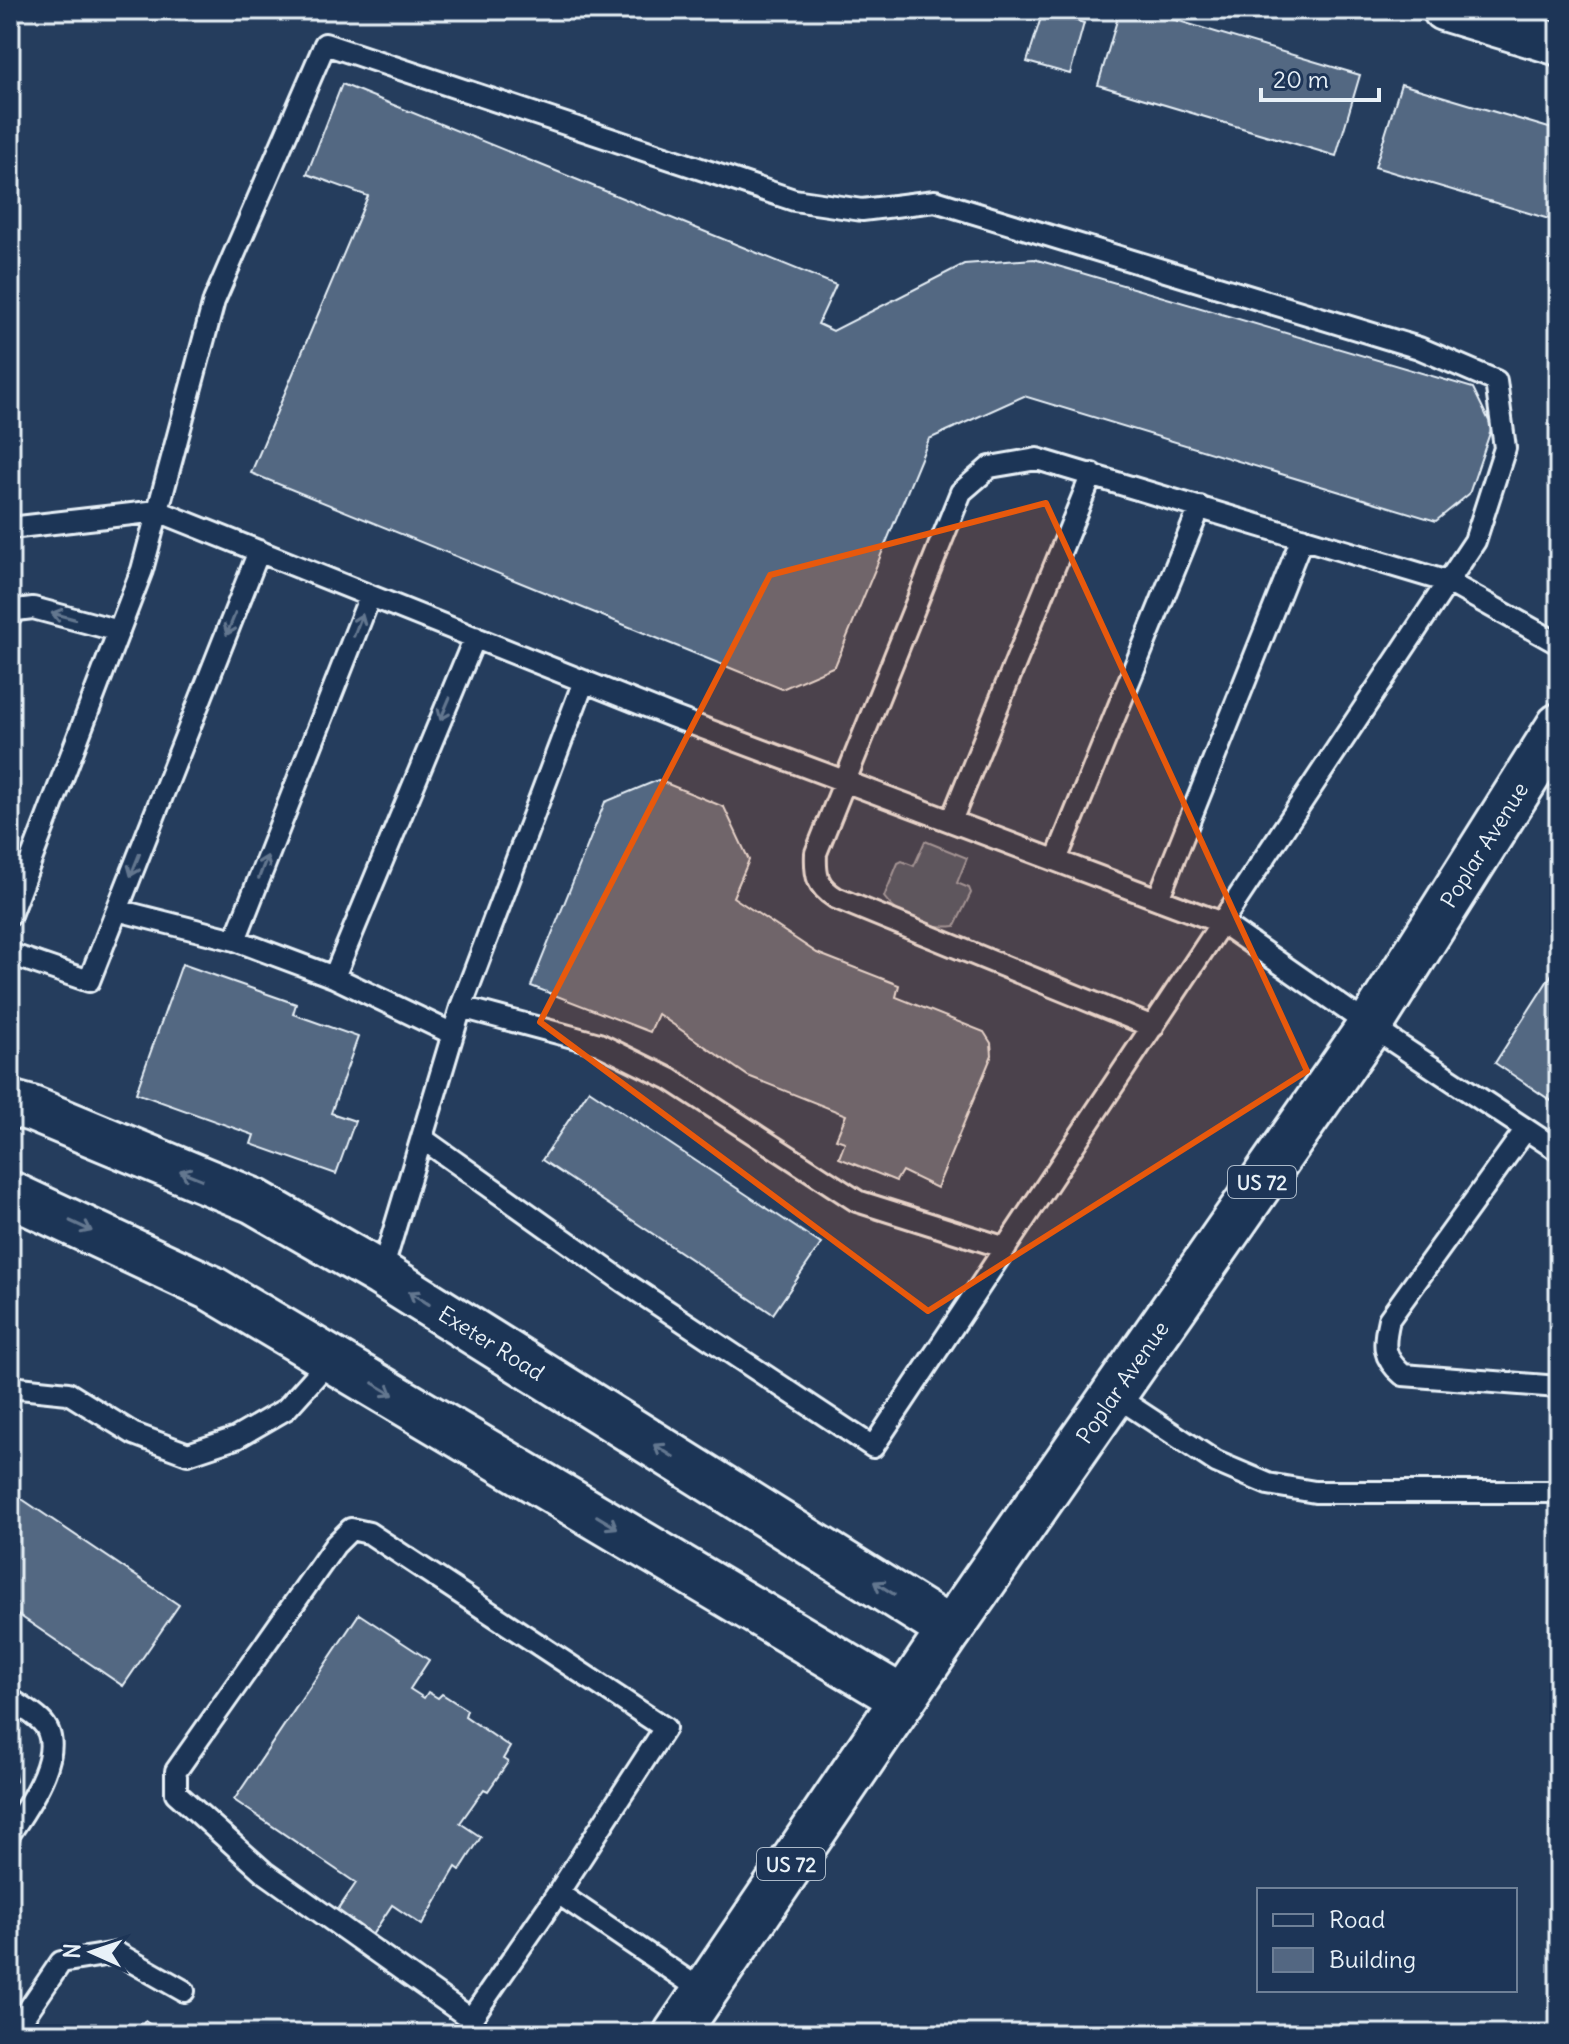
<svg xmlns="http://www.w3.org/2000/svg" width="1569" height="2044" viewBox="0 0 1569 2044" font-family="Delius,sans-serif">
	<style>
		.green { fill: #3e5472; stroke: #93a2b5; stroke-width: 2 }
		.building { fill: #536782; stroke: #e8f1f8; stroke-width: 2 }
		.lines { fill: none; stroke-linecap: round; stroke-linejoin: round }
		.service-casing { stroke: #e8f1f8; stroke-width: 26 }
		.minor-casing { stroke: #e8f1f8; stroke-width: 46 }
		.tertiary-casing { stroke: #e8f1f8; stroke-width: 50 }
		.primary-casing { stroke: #e8f1f8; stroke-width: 50 }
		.service { stroke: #1d3557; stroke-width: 20 }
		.minor { stroke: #1d3557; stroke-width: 40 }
		.tertiary { stroke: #1d3557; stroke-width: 44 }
		.primary { stroke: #1d3557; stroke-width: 44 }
		.oneway { stroke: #64778f }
		.marked { fill: #e8590c; fill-opacity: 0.2; stroke: #e8590c; stroke-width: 6; stroke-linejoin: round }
		.labels { text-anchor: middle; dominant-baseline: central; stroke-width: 8; stroke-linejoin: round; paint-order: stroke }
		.shield { fill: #1d3557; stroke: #abb9c8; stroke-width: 2 }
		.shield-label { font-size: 20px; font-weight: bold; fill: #e8f1f8 }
		.street-label { font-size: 22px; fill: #e8f1f8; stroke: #1d3557 }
	</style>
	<rect width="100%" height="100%" fill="#253d5d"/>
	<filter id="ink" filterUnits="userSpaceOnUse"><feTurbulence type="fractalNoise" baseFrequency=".0125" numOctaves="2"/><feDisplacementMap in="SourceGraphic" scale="16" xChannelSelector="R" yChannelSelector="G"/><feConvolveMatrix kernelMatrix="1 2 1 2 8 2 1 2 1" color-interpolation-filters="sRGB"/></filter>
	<g filter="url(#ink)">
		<path class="green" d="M 925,841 L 967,858 L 957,883 L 969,888 L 971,893 L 955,926 C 930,929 899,919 884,897 L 898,863 L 902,861 L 914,866 Z"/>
		<path class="building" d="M 1120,10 L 1142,10 L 1360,75 L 1336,156 L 1098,85 Z
			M 1043,11 L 1084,23 L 1070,74 L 1027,62 Z
			M 342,84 L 836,285 L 818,324 L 833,331 L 964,264 L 1034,259 L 1473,388 L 1492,427 L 1469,494 L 1436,521 L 1024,396 L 929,439 L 835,666 L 782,689 L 251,473 L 368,196 L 307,174 Z
			M 1401,84 L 1559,131 L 1559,222 L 1375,167 Z
			M 658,780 L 724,807 L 749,860 L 733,897 L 817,953 L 899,985 L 896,997 L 984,1032 L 991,1043 L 992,1055 L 937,1188 L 902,1171 L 896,1181 L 839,1158 L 845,1142 L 836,1139 L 846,1115 L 748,1076 L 658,1014 L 650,1032 L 531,986 L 605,802 Z
			M 1559,963 L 1559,1106 L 1495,1063 Z
			M 182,964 L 296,1004 L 293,1014 L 358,1037 L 331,1113 L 355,1121 L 336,1174 L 251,1144 L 254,1135 L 136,1093 Z
			M 589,1090 L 821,1244 L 773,1314 L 542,1160 Z
			M 10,1491 L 179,1605 L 123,1686 L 10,1609 Z
			M 359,1614 L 429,1660 L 410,1689 L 424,1698 L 428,1692 L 438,1698 L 442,1694 L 467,1710 L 465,1716 L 510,1747 L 503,1759 L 508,1762 L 488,1791 L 484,1789 L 460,1823 L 481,1837 L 460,1870 L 456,1867 L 422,1925 L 392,1905 L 368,1941 L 333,1917 L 356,1883 L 234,1800 Z
			M 10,1753 L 16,1781 L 10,1789 Z
			M 145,2021 L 164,2034 L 136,2034 Z"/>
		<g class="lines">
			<defs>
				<path id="service" d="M 10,528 L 158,511 L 671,716 L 1222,923 L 1370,1026 L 1559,1151
					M 10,617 L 16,610 L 33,608 L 119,631
					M 951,821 L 1092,474
					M 1056,860 L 1200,507
					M 1158,899 L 1302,538
					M 117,910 L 235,940 L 334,977 L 453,1034
					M 10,915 L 142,570 L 214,301 L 325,44 L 794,200 L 862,210 L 935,201 L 1419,348 L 1496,381 L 1505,448 L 1475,541 L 873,1447 L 624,1282 L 423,1139
					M 235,940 L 370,596
					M 10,954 L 89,981 L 259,551
					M 334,977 L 475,637
					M 461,1007 L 599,1044 L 670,1079 L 857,1201 L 1006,1248
					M 1153,1027 L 836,898 C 817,886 815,876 816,853 L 961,492 L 990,467 L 1037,459 L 1448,582 L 1559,644
					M 1526,1129 L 1389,1319 C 1383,1345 1382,1357 1403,1375 L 1559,1387
					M 381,1274 L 461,1007 L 584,681
					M 10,1387 L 68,1393 L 134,1434 L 188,1454 L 236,1438 L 286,1409 L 332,1358
					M 1114,1395 L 1216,1462 L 1268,1484 L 1315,1492 L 1559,1492
					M 10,1699 C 20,1706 32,1712 41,1721 C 70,1748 26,1809 10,1833
					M 558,1893 L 665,1728 L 369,1533 L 351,1529 L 335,1545 L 176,1771 L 176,1793 L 264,1872 L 471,2019 L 558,1893 L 704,1992
					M 12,2034 L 61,1962 L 117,1953 L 184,1991"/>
				<path id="minor" d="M 1443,10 L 1559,45"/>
				<g id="tertiary">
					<path id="s1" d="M 10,1103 L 32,1109 L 254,1201 L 381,1274 L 950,1630"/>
					<path d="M 10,1194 L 211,1288 L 903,1699"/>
				</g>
				<g id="primary">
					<path id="s2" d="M 676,2034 L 950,1630 L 1370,1026 L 1559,726"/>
				</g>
			</defs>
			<use href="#service" class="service-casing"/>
			<use href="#minor" class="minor-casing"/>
			<use href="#tertiary" class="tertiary-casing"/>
			<use href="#primary" class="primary-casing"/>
			<use href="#service" class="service"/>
			<use href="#minor" class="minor"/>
			<use href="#tertiary" class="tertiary"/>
			<use href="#primary" class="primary"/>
		</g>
		<defs><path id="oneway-shaft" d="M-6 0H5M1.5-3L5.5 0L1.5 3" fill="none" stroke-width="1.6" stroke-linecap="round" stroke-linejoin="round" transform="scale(2)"/></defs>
		<g class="oneway">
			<use href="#oneway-shaft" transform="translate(63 616) rotate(-165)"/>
			<use href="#oneway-shaft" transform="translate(231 624) rotate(112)"/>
			<use href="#oneway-shaft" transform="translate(358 625) rotate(-69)"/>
			<use href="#oneway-shaft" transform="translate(445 709) rotate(113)"/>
			<use href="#oneway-shaft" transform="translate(135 865) rotate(112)"/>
			<use href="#oneway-shaft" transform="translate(263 867) rotate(-69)"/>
			<use href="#oneway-shaft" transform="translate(191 1175) rotate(-158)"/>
			<use href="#oneway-shaft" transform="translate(81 1226) rotate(25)"/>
			<use href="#oneway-shaft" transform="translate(419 1298) rotate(-148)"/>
			<use href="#oneway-shaft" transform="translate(383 1389) rotate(31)"/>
			<use href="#oneway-shaft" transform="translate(664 1451) rotate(-148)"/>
			<use href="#oneway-shaft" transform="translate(607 1522) rotate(31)"/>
			<use href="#oneway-shaft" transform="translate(884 1588) rotate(-148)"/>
		</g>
	</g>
	<path class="marked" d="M 1046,503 L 1307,1071 L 928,1311 L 540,1022 L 770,575 Z"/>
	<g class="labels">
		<g class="shield">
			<rect x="1228" y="1166" width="68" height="32" rx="6"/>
			<rect x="757" y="1848" width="68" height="32" rx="6"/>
		</g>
		<g class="shield-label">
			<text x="1262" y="1182">US 72</text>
			<text x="791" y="1864">US 72</text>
		</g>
		<g class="street-label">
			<text stroke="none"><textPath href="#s2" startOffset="1438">Poplar Avenue</textPath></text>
			<text stroke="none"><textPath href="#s1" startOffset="540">Exeter Road</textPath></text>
			<text stroke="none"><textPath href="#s2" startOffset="790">Poplar Avenue</textPath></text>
		</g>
	</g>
	<rect width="1569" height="2044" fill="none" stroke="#1d3557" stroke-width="40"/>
	<rect x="20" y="20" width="1529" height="2004" fill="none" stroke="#e8f1f8" stroke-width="3" filter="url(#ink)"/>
	<rect x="1257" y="1888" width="260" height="104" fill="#1d3557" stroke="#6e8097" stroke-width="2"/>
	<rect x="1273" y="1914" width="40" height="12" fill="#1d3557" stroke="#6e8097" stroke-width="2"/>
	<text x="1329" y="1928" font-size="24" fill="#e8f1f8">Road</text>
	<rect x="1273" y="1948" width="40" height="24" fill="#536782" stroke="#6e8097" stroke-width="2"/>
	<text x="1329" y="1968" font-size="24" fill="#e8f1f8">Building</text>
	<g transform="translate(92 1952) rotate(273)" stroke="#1d3557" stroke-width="6" paint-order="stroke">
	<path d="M0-6L14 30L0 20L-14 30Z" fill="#e8f1f8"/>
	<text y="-12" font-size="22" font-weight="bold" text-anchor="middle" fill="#e8f1f8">N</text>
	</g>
	<path d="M1261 88v12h118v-12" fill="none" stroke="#e8f1f8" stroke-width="4"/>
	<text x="1273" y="88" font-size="24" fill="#e8f1f8" stroke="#1d3557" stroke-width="6" paint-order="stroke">20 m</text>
</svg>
